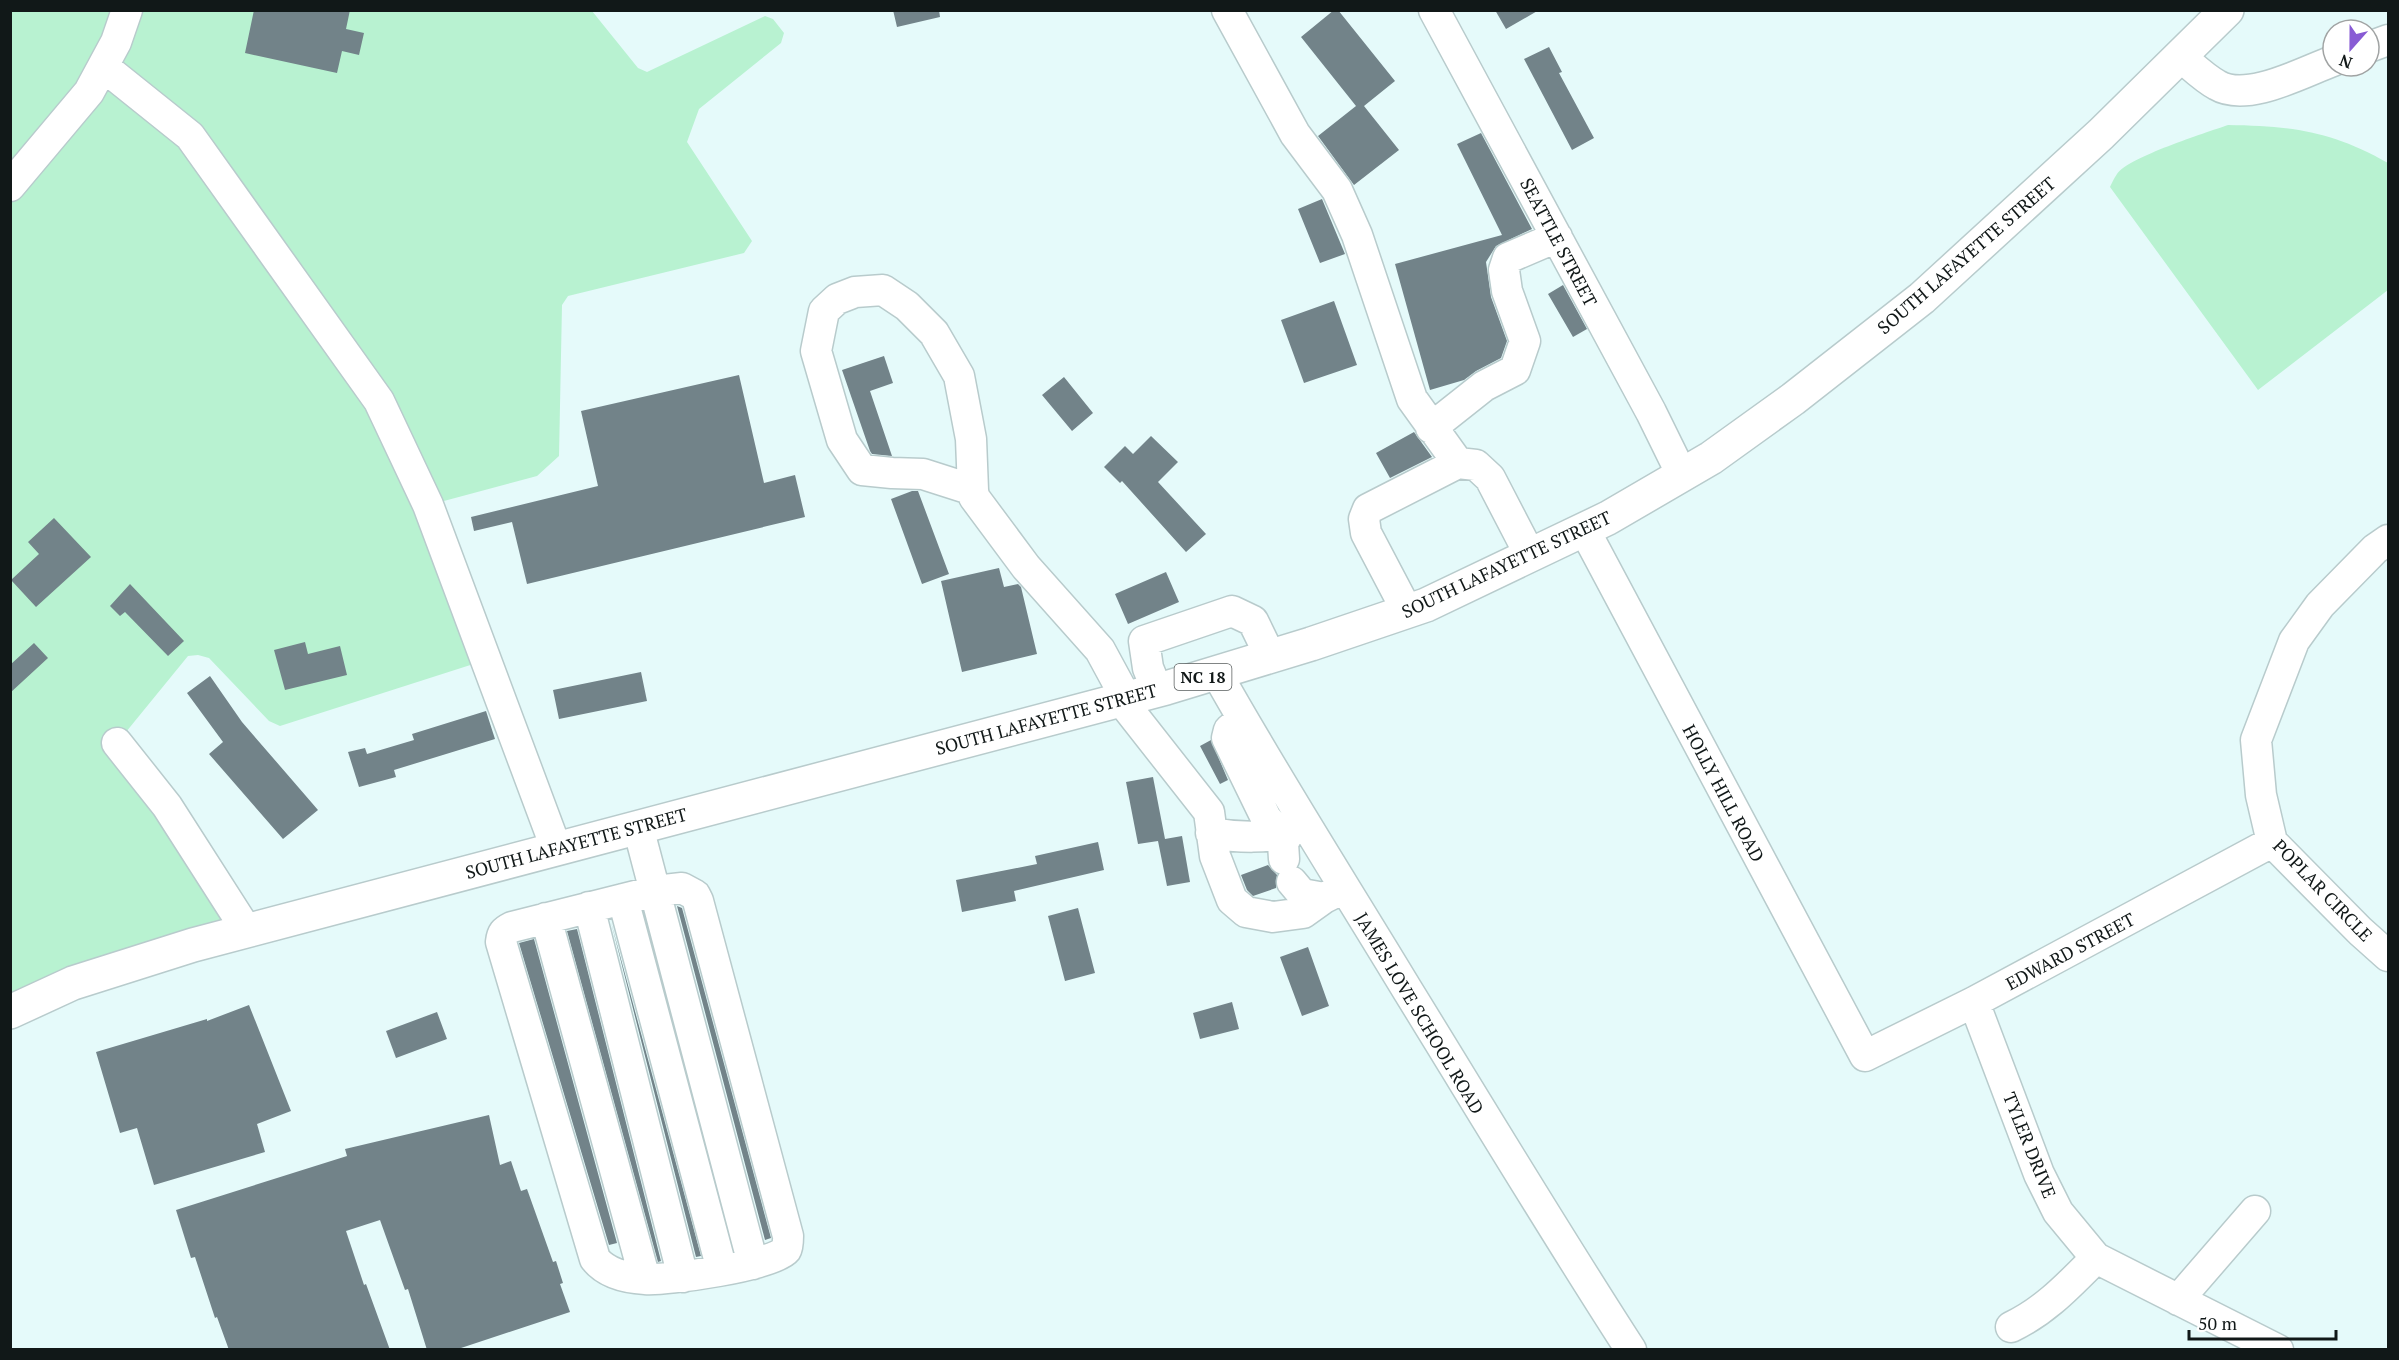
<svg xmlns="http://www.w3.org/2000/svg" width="2399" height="1360" viewBox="0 0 2399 1360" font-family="'PT Serif',serif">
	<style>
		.green { fill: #b8f2d1 }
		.building { fill: #728389 }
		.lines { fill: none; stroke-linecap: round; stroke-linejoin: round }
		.minor-casing { stroke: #b8cbcc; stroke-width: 33 }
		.major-casing { stroke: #b8cbcc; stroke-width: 36 }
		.minor { stroke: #fff; stroke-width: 30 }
		.major { stroke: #fff; stroke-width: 33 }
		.labels { text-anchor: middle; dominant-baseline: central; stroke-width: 4.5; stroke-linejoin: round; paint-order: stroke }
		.shield { fill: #fff; stroke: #585d5d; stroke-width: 1.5 }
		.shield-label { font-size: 16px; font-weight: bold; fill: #111818 }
		.street-label { font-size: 18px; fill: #111818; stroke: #fff }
	</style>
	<rect width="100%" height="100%" fill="#e5fafa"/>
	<path class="green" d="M 10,11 L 592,11 L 638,68 L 647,72 L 765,16 L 773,19 L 784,33 L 781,43 L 699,109 L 687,142 L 752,241 L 744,253 L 568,296 L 562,305 L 559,456 L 537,476 L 429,505 L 486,660 L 280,726 L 269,721 L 209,658 L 198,655 L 188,656 L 117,743 L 246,931 L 10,1012 Z
		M 2228,125 C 2292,126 2332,131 2388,163 L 2388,290 L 2258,390 L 2110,187 C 2112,183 2114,178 2117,174 C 2129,157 2205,133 2228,125 Z"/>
	<path class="building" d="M 254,10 L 350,10 L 346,29 L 364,33 L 359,55 L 342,51 L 337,73 L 245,53 Z
		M 893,10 L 939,10 L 940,17 L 897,27 Z
		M 1334,10 L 1338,10 L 1395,81 L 1364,106 L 1399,150 L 1354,185 L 1318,136 L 1356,106 L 1301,37 Z
		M 1495,10 L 1539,10 L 1506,29 Z
		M 1549,47 L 1562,72 L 1559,73 L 1594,138 L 1572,150 L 1524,59 Z
		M 1481,133 L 1532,229 L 1496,246 L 1486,262 L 1491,297 L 1507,341 L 1501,358 L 1476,371 L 1464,380 L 1430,390 L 1395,264 L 1502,235 L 1457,144 Z
		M 1322,199 L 1345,254 L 1320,263 L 1298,209 Z
		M 1563,285 L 1587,329 L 1573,337 L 1548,294 Z
		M 1334,301 L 1357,365 L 1304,383 L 1281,320 Z
		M 884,356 L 893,383 L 870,391 L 892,456 L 872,454 L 870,451 L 842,370 Z
		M 739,375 L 764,483 L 795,475 L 805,517 L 527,584 L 512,522 L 474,531 L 471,517 L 598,486 L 581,411 Z
		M 1064,377 L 1093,413 L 1072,431 L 1042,395 Z
		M 1414,432 L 1432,457 L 1390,478 L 1376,453 Z
		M 1151,436 L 1178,462 L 1158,482 L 1206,534 L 1186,552 L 1122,481 L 1120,483 L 1104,467 L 1125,446 L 1133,454 Z
		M 912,491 L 918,491 L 949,574 L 922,584 L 891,499 Z
		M 54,518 L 91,557 L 36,607 L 11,580 L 39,554 L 28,542 Z
		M 999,568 L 1004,587 L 1018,584 L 1021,587 L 1037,654 L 962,672 L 941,581 Z
		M 1166,572 L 1179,602 L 1128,624 L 1115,594 Z
		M 130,584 L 184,641 L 168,656 L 125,612 L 120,616 L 110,606 Z
		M 305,642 L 308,654 L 340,646 L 347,675 L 285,690 L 274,650 Z
		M 34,643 L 48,658 L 10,693 L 10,665 Z
		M 641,672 L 647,701 L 559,719 L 553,690 Z
		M 210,676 L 242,722 L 318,810 L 283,839 L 209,754 L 223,742 L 187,693 Z
		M 486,711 L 495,739 L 394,770 L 396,777 L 359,787 L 348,752 L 365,748 L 367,754 L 414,740 L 412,734 Z
		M 1211,740 L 1228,780 L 1220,784 L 1200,746 Z
		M 1153,777 L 1165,839 L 1182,836 L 1190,882 L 1167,886 L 1158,841 L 1138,844 L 1126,782 Z
		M 1098,842 L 1104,870 L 1014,891 L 1016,901 L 962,912 L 956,880 L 1037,864 L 1035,856 Z
		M 1268,865 L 1277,875 L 1276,888 L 1253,896 L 1247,890 L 1241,875 Z
		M 677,906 L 682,908 L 771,1238 L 765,1240 Z
		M 1078,908 L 1095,973 L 1065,981 L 1048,916 Z
		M 611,922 L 701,1256 L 696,1257 Z
		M 577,929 L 661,1261 L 658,1262 L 567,931 Z
		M 534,939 L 617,1243 L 609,1245 L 519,943 Z
		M 1308,947 L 1329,1006 L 1302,1016 L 1280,957 Z
		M 1232,1002 L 1239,1029 L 1200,1039 L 1193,1013 Z
		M 249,1005 L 291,1111 L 257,1124 L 265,1152 L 154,1185 L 137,1128 L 120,1133 L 96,1052 L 207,1019 L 207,1021 Z
		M 437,1012 L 447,1039 L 396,1058 L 386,1031 Z
		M 489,1115 L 500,1165 L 511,1161 L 521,1191 L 527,1189 L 553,1262 L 556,1261 L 563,1283 L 560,1284 L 570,1312 L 455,1350 L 427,1350 L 408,1289 L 405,1290 L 380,1220 L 346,1231 L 364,1285 L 366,1284 L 390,1350 L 229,1350 L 217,1317 L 215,1318 L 195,1257 L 191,1258 L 176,1210 L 347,1156 L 345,1149 Z"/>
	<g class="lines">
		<defs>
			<path id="minor" d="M 1227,10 L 1295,134 L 1337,190 L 1357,235 L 1412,399 L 1458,463 L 1476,465 L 1490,478 L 1530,555
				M 1434,10 L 1651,412 L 1682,475
				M 2369,47 L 2388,40
				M 2180,56 C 2192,66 2204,78 2217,85 C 2247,103 2303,72 2333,61
				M 104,67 L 190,136 L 379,401 L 428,505 L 556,848
				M 10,186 L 89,92 L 116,42 L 127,10
				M 1431,428 L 1484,386 L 1515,370 L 1525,341 L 1507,291 L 1504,270 L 1508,258 L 1557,237
				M 973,490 L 923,474 L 892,473 L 862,470 L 842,440 L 816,351 L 824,311 L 837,299 L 855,292 L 883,290 L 907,306 L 934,333 L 959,376 L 971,439 L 973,490 L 974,497 L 1026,567 L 1100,650 L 1126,698
				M 1584,529 L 1865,1056 L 1974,1002 L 2272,842
				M 2388,540 L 2375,549 L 2320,605 L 2294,641 L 2256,740 L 2261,795 L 2272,842 L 2360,931 L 2388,956
				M 1407,611 L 1366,533 L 1364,519 L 1368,509 L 1458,463
				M 1216,672 C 1277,781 1344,885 1408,991 C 1482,1111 1554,1231 1631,1350
				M 1157,690 L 1148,668 L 1144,641 L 1232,611 L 1253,621 L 1270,656
				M 1121,700 L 1209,812 L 1215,856 L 1232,900 L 1246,912 L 1273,917 L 1303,913 L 1324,898 L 1344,888
				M 1242,719 L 1229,730 L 1227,738 L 1266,818 L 1272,825 L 1289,832
				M 117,743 L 167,806 L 247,931
				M 638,827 L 753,1264
				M 1211,833 C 1233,837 1274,840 1294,829
				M 1284,859 L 1283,843 L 1289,832
				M 1292,882 L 1302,894 L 1324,898
				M 682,888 L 695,895 L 698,901 L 788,1236 C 788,1240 788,1247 786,1250 C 775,1265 666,1281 645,1279 C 627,1278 607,1274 595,1259 L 501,942 C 502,933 504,931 512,927 L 655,891 Z
				M 623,899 L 722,1270
				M 589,907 L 683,1277
				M 546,918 L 645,1279
				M 1974,1002 L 2039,1174 L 2058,1212 L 2096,1258 L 2278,1350
				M 2178,1300 L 2255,1211
				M 2011,1327 C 2045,1311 2069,1285 2096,1258"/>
			<path id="major" d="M 10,1012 L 73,983 L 193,945 L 1166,688 L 1311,644 L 1426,605 L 1608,518 L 1711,458 L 1793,399 L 1922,298 L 2101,134 L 2227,10"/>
		</defs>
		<use href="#minor" class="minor-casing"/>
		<use href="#major" class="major-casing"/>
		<use href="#minor" class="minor"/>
		<use href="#major" class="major"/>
	</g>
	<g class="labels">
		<rect class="shield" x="1174.5" y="664" width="57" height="26" rx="4.5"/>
		<g class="shield-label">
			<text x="1203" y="677">NC 18</text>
		</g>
		<g class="street-label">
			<text transform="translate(1559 242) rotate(62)">SEATTLE STREET</text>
			<text transform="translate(1966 255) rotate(-41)">SOUTH LAFAYETTE STREET</text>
			<text transform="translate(1506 564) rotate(-25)">SOUTH LAFAYETTE STREET</text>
			<text transform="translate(1046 719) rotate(-15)">SOUTH LAFAYETTE STREET</text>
			<text transform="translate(1724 793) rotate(62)">HOLLY HILL ROAD</text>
			<text transform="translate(576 843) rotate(-15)">SOUTH LAFAYETTE STREET</text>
			<text transform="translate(2323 890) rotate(46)">POPLAR CIRCLE</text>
			<text transform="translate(2070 951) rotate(-28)">EDWARD STREET</text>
			<text transform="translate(1420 1013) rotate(59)">JAMES LOVE SCHOOL ROAD</text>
			<text transform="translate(2030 1145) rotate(68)">TYLER DRIVE</text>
		</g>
	</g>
	<rect width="2399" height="1360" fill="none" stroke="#111818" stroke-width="24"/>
	<g transform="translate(2351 48) rotate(201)"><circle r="28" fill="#ffffff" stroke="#a0a3a3" stroke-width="1.5"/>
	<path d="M0-4.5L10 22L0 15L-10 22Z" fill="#885bd4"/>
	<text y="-9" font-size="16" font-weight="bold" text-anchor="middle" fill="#111818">N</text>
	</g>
	<path d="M2189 1330v9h147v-9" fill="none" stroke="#111818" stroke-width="3"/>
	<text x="2198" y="1330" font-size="18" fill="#111818" stroke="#ffffff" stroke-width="4.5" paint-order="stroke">50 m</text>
</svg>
